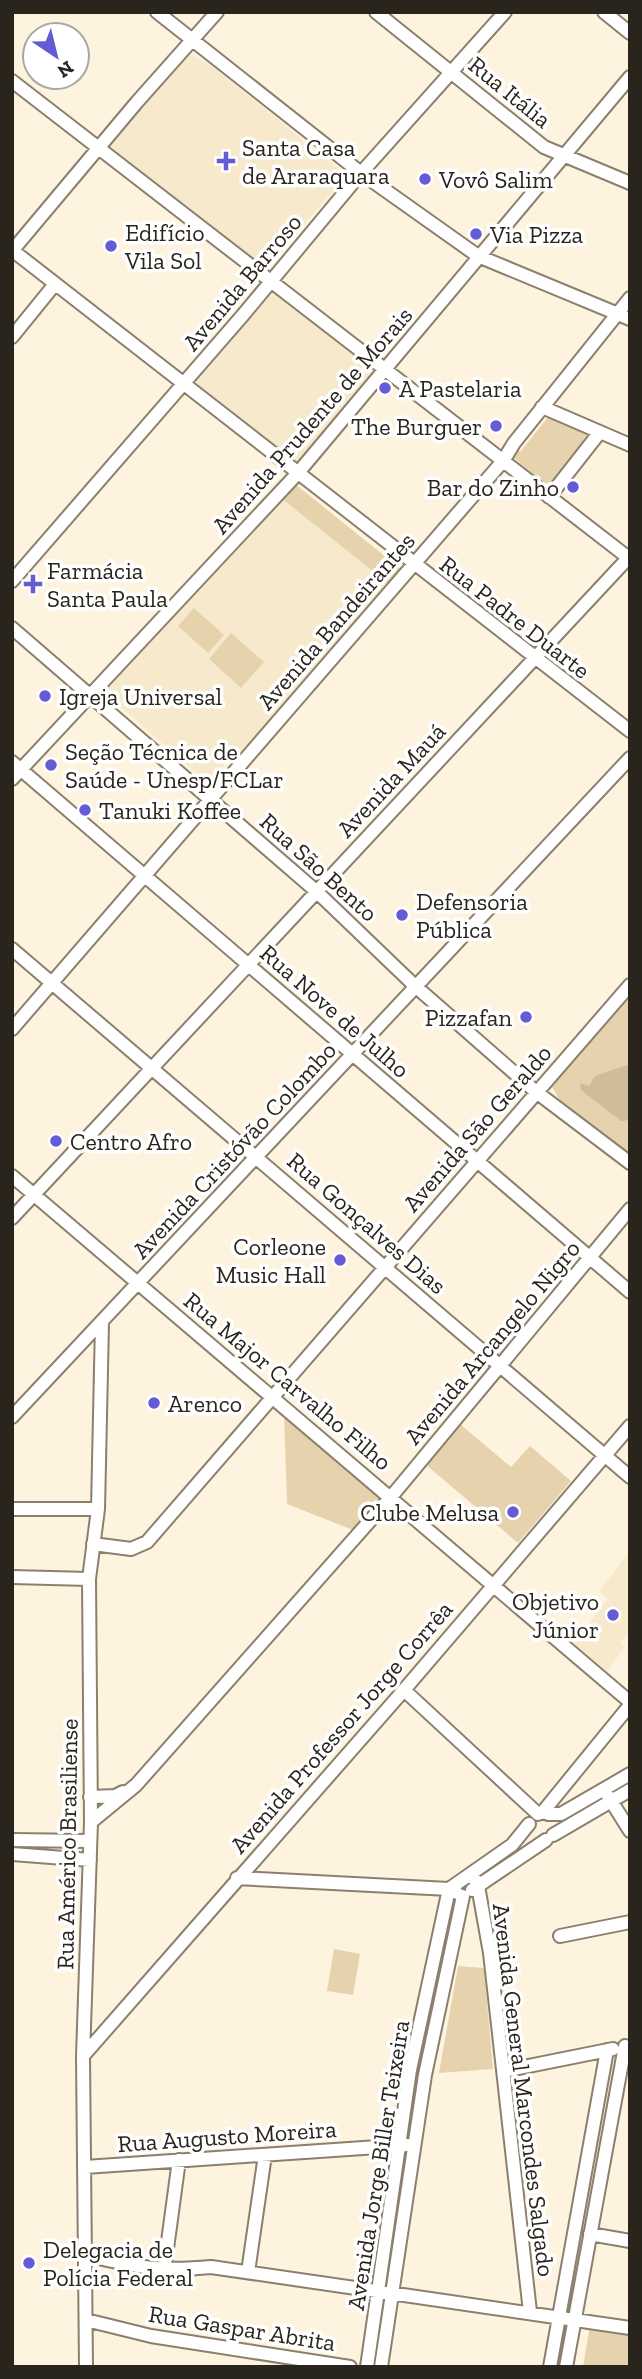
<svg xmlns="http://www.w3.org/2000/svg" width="642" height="2379" viewBox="0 0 642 2379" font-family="'Zilla Slab',serif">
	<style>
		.built { fill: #f7e9cc }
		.green { fill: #e6d3ae }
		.forest { fill: #cfbc98 }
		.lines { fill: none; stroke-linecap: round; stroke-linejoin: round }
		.minor-casing { stroke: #8a806d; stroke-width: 16 }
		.minor { stroke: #fff; stroke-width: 12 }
		.poi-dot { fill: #655bd5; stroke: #fff; stroke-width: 2.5 }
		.labels { text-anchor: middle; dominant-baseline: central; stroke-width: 7; stroke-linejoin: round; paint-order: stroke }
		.street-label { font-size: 24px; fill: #29251d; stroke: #fff }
		.poi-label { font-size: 24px; fill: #29251d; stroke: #fff; text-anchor: start }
	</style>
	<rect width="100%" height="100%" fill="#fef3de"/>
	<path class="built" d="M 192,55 L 209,64 L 344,173 L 345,177 L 267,268 L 108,149 L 187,56 Z
		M 271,294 L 277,294 L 371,367 L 371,375 L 299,462 L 293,462 L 195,383 Z
		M 281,498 L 389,584 L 240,757 L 234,753 L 208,784 L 103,691 Z
		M 630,1551 L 630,1631 L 620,1643 L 625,1647 L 607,1671 L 573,1643 L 608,1599 L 599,1591 Z"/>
	<path class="green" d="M 553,416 L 589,432 L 590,437 L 552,483 L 545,484 L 512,456 L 514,451 L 521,451 L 548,417 Z
		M 295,484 L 401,569 L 389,584 L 281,498 Z
		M 194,608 L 224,635 L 208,653 L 178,626 Z
		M 231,633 L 264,662 L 241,688 L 209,659 Z
		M 630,995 L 630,1156 L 559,1099 L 552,1087 Z
		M 284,1414 L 380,1498 L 353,1530 L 287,1504 Z
		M 460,1424 L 511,1467 L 530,1446 L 571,1481 L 518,1543 L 425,1464 Z
		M 334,1949 L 360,1954 L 353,1995 L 327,1991 Z
		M 458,1966 L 484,1968 L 493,2069 L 439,2073 Z
		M 590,2325 L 630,2331 L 630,2367 L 583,2367 Z"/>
	<path class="forest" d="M 630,1064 L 630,1120 L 621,1121 L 581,1090 L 580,1083 L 589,1086 L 595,1076 Z"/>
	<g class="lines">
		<defs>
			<path id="minor" d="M 157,12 L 361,173 L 478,256 L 630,319
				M 376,12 L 544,147 L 630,183
				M 604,12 L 630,33
				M 12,81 L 630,559
				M 12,250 L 630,731
				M 12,251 L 137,102 L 217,12
				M 12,337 L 55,284
				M 542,407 L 630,445
				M 549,497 L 600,432
				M 12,581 L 243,315 L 361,173 L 505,12
				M 12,628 L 316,891 L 414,985 L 535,1091 L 630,1163
				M 12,762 L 630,1292
				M 12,779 L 297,474 L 630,77
				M 12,949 L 630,1477
				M 12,1029 L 503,461 L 514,443 L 630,298
				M 12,1176 L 630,1702
				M 12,1218 L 630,556
				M 12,1417 L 630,758
				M 12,1509 L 98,1509
				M 93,1544 L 131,1549 L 147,1542 L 630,985
				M 12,1577 L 89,1579
				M 404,1690 L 538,1814
				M 608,1796 L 630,1831
				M 90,1797 L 115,1796 L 123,1792
				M 542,1813 L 630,1705
				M 548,1814 L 561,1814 L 630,1774
				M 91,1822 L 136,1785 L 391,1497 L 630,1209
				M 553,1835 L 630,1790
				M 12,1840 L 90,1841
				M 12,1854 L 90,1860
				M 473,1875 L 478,1886 L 490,1953 L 530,2312
				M 237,1878 L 449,1889 L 457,1893
				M 449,1889 L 512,1845 L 529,1824
				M 472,1890 L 546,1840
				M 560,1936 L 630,1922
				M 83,2056 L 404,1690 L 630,1426
				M 504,2071 L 613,2049
				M 85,2167 L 407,2145
				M 590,2234 L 630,2241
				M 86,2255 C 137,2267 158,2272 211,2267 L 630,2328
				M 164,2271 L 179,2160
				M 248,2272 L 265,2155
				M 86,2320 L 151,2336 L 350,2367
				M 86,2367 L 83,2056 L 91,1822 L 89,1579 L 98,1509 L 102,1323
				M 367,2367 L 410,2070 L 449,1889
				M 381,2367 L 425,2075 L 463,1896
				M 550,2367 L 607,2050
				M 566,2367 L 625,2046"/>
		</defs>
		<use href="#minor" class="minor-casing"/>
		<use href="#minor" class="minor"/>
	</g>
	<g class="poi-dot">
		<path d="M222.5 150.5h7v7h7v7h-7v7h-7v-7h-7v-7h7z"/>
		<circle cx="425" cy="179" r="7"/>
		<circle cx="476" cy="234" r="7"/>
		<circle cx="111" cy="246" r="7"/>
		<circle cx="385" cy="388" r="7"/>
		<circle cx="496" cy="426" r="7"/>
		<circle cx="573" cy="487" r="7"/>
		<path d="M29.5 573.5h7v7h7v7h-7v7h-7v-7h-7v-7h7z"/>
		<circle cx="45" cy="696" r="7"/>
		<circle cx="51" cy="765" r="7"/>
		<circle cx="85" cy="810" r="7"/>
		<circle cx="402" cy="915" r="7"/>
		<circle cx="526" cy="1017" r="7"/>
		<circle cx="56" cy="1141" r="7"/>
		<circle cx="340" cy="1260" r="7"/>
		<circle cx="154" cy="1403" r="7"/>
		<circle cx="513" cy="1512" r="7"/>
		<circle cx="613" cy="1615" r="7"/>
		<circle cx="29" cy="2263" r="7"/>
	</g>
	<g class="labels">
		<g class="street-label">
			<text transform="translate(510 92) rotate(39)">Rua Itália</text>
			<text transform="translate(242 282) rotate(-50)">Avenida Barroso</text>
			<text transform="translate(312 420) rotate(-49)">Avenida Prudente de Morais</text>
			<text transform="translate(515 617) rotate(38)">Rua Padre Duarte</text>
			<text transform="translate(336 621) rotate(-49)">Avenida Bandeirantes</text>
			<text transform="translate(391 780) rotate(-47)">Avenida Mauá</text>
			<text transform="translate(319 867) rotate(42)">Rua São Bento</text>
			<text transform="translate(335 1011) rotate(41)">Rua Nove de Julho</text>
			<text transform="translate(477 1128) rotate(-49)">Avenida São Geraldo</text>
			<text transform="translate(234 1150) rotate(-47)">Avenida Cristóvão Colombo</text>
			<text transform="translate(367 1223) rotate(41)">Rua Gonçalves Dias</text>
			<text transform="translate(492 1342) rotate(-50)">Avenida Arcangelo Nigro</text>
			<text transform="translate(288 1381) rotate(40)">Rua Major Carvalho Filho</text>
			<text transform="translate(341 1727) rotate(-49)">Avenida Professor Jorge Corrêa</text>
			<text transform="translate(67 1844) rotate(-89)">Rua Américo Brasiliense</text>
			<text transform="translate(524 2090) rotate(83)">Avenida General Marcondes Salgado</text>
			<text transform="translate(227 2136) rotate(-4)">Rua Augusto Moreira</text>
			<text transform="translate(378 2165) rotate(-81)">Avenida Jorge Biller Teixeira</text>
			<text transform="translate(242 2328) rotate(9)">Rua Gaspar Abrita</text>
		</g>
		<g class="poi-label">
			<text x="242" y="147">Santa Casa<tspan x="242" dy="28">de Araraquara</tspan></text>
			<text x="439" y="179">Vovô Salim</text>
			<text x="125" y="232">Edifício<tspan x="125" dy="28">Vila Sol</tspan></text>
			<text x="490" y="234">Via Pizza</text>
			<text x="399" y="388">A Pastelaria</text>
			<text x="482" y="426" text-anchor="end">The Burguer</text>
			<text x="559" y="487" text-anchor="end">Bar do Zinho</text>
			<text x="47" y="570">Farmácia<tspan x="47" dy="28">Santa Paula</tspan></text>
			<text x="59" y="696">Igreja Universal</text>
			<text x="65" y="751">Seção Técnica de<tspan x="65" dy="28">Saúde - Unesp/FCLar</tspan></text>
			<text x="99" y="810">Tanuki Koffee</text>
			<text x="416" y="901">Defensoria<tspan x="416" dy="28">Pública</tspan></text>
			<text x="512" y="1017" text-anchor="end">Pizzafan</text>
			<text x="70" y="1141">Centro Afro</text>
			<text x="326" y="1246" text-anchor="end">Corleone<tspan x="326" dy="28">Music Hall</tspan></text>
			<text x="168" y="1403">Arenco</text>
			<text x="499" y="1512" text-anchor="end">Clube Melusa</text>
			<text x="599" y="1601" text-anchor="end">Objetivo<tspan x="599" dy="28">Júnior</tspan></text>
			<text x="43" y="2249">Delegacia de<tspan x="43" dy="28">Polícia Federal</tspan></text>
		</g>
	</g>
	<rect width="642" height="2379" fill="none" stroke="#29251d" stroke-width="28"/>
	<g transform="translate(56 56) rotate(145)"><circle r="33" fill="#ffffff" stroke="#a9a8a5" stroke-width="2"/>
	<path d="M0-5L12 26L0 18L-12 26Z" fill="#655bd5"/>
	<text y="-10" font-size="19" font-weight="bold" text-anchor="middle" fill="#29251d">N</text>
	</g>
</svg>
